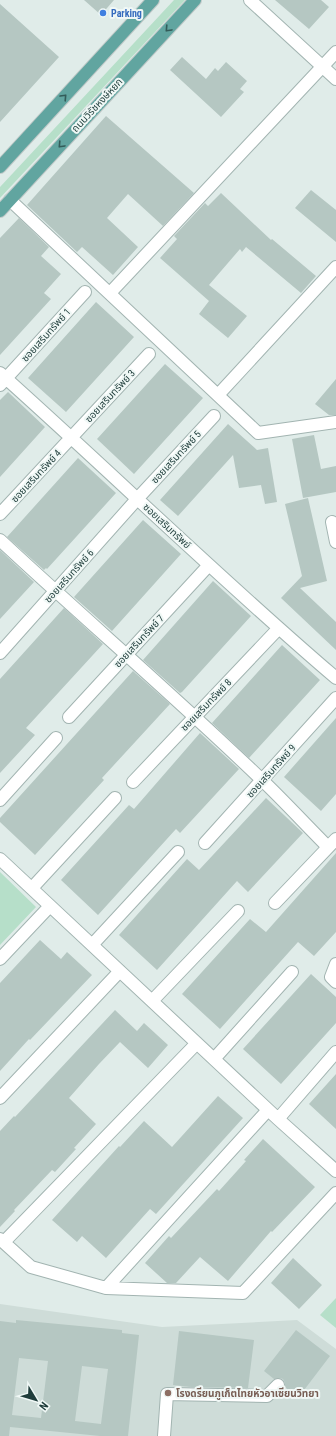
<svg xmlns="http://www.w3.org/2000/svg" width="336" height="1436" viewBox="0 0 336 1436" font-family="'Roboto Condensed','Noto Sans Thai',sans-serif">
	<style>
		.built { fill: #cedcd8 }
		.green { fill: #b6dfc9 }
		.building { fill: #b5c7c2; fill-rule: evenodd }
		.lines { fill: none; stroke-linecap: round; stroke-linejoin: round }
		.minor-casing { stroke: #a2b4b1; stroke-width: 14 }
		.major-casing { stroke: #c0c9c8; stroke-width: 14 }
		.minor { stroke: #fff; stroke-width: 12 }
		.major { stroke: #61a5a0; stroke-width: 12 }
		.oneway { stroke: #335c59 }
		.shop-dot { fill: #3f7fe0; stroke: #f0f8f6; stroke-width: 1.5 }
		.education-dot { fill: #8d6e63; stroke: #f0f8f6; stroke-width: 1.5 }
		.labels { text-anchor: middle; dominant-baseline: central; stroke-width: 4; stroke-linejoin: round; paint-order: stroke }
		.shop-label { font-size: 10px; font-weight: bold; fill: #366cbe; stroke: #f0f8f6; text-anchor: start }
		.street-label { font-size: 10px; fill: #1f3d3b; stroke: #f0f8f6 }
		.education-label { font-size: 10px; font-weight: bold; fill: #785e54; stroke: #f0f8f6; text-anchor: start }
	</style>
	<rect width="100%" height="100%" fill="#e0ece9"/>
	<path class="built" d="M 0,1304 L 162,1327 L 297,1320 L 336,1349 L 336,1436 L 0,1436 Z"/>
	<path class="green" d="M 174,0 L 185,0 L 0,198 L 0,187 Z
		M 0,872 L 36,907 L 0,945 Z
		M 336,1298 L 336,1328 L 320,1315 Z"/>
	<path class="building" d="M 84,0 L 114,0 L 101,15 Z
		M 275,0 L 321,0 L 329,7 L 309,29 Z
		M 0,4 L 59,57 L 0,122 Z
		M 182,57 L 206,79 L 215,68 L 218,71 L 226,62 L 247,81 L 240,89 L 244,92 L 221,117 L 170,70 Z
		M 106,116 L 194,193 L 163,226 L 128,194 L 107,218 L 138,247 L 113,275 L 82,247 L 77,252 L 27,205 Z
		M 311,190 L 336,210 L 336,242 L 295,208 Z
		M 221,193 L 271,240 L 272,239 L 316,276 L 301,293 L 246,247 L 242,252 L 240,249 L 209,285 L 247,316 L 228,338 L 199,314 L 209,301 L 160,258 L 177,239 L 174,236 L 205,203 L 208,206 Z
		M 19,218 L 49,247 L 41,256 L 61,274 L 44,293 L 51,299 L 0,355 L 0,238 Z
		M 96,302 L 134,337 L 66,412 L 28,378 Z
		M 165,364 L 203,398 L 134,474 L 97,439 Z
		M 336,379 L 336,415 L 329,415 L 315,404 Z
		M 8,392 L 45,427 L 0,477 L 0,400 Z
		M 228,424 L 257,450 L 268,448 L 277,502 L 265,504 L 261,485 L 239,488 L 233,455 L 178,516 L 160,500 Z
		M 314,435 L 321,469 L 336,466 L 336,492 L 303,498 L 292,439 Z
		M 78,458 L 116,493 L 47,569 L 46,568 L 44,570 L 7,537 Z
		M 308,498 L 327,581 L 300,588 L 336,622 L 336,650 L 281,598 L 302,576 L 285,504 Z
		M 143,520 L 181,554 L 112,631 L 74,597 Z
		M 0,550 L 34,582 L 0,619 Z
		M 213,581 L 251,616 L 182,692 L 180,693 L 143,660 Z
		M 64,608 L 103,644 L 26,728 L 35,735 L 0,773 L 0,679 Z
		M 282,645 L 320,680 L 249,758 L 212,723 Z
		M 133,671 L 170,704 L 102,778 L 104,780 L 35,855 L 0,822 L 0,818 Z
		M 336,718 L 336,794 L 321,811 L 284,777 Z
		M 200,733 L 239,769 L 180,833 L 176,829 L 98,915 L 61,880 L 129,805 L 134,809 Z
		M 266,798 L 303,833 L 248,892 L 237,881 L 157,970 L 119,935 L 187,859 L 199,870 Z
		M 336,853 L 336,932 L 314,956 L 298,942 L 220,1029 L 182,994 L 250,919 L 266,932 Z
		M 40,940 L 61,959 L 67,952 L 92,975 L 30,1040 L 29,1039 L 0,1071 L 0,983 Z
		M 311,974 L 336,997 L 336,1023 L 281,1084 L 243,1049 Z
		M 115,1010 L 137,1031 L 144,1023 L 168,1045 L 148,1068 L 120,1042 L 99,1064 L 69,1098 L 96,1124 L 74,1148 L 76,1149 L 55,1172 L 52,1170 L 14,1210 L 15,1211 L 0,1227 L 0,1131 L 14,1116 L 15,1117 Z
		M 336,1074 L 336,1129 L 309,1104 Z
		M 218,1096 L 243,1118 L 156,1214 L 150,1209 L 106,1258 L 82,1236 L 77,1242 L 52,1220 L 119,1146 L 120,1147 L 144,1121 L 172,1147 Z
		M 263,1139 L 315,1187 L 272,1232 L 271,1231 L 228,1281 L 200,1257 L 176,1283 L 167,1283 L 145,1263 L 169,1236 L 171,1238 L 217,1189 L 219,1191 L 246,1161 L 244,1160 Z
		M 293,1258 L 322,1285 L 299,1309 L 271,1283 Z
		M 16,1320 L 122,1330 L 122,1333 L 139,1335 L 128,1436 L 100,1436 L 10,1427 L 9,1436 L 0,1436 L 0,1321 L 16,1323 ZM 19,1358 L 48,1361 L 41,1418 L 12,1415 ZM 82,1366 L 108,1369 L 101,1424 L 75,1421 Z
		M 296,1330 L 330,1356 L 298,1398 L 285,1387 L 285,1383 L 283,1379 L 280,1378 L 274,1379 L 264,1371 Z
		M 179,1331 L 254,1340 L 248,1388 L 191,1387 L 173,1385 Z"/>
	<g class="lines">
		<defs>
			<path id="minor" d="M 250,0 L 336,79
				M 10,200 L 258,433 L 336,422
				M 110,293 L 336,52
				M 0,373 C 113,474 221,580 336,678
				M 0,385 L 85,292
				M 218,395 L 336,267
				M 0,514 L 149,354
				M 332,522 L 336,542
				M 0,540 C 87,621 177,698 262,780 C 285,802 306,825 328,847
				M 0,653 L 138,498 L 214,416
				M 69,717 L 209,565
				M 133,782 L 278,629
				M 0,800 L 56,738
				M 205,843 L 336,698
				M 0,859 L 278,1119 L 336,1171
				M 32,888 L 115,798
				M 275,903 L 336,839
				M 92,945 L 178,852
				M 0,959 L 50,906
				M 336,964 L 331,977 L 336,982
				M 152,1001 L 238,911
				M 214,1059 L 292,972
				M 0,1098 L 120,971
				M 278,1119 L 336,1052
				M 0,1239 L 31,1267 L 106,1288 L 243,1293 L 336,1193
				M 4,1242 L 197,1043
				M 106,1288 L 268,1110
				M 164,1436 L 167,1394 L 267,1396 L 278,1385"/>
			<path id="major" d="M 0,167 L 153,0
				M 0,211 L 195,0"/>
		</defs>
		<use href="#minor" class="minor-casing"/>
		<use href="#major" class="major-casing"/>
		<use href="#minor" class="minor"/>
		<use href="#major" class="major"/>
	</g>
	<defs><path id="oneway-chevron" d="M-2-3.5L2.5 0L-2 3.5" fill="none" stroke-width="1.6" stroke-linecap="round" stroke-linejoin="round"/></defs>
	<g class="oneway">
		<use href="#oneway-chevron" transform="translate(168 29) rotate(133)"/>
		<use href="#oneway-chevron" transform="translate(64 97) rotate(-47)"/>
		<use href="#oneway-chevron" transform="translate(61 145) rotate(133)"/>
	</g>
	<circle class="shop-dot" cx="103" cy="13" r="4"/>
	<circle class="education-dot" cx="168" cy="1393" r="4"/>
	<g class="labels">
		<g class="shop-label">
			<text x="111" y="13">Parking</text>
		</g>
		<g class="street-label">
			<text transform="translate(97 105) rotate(-47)">ถนนวิรัชหงษ์หยก</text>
			<text transform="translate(46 335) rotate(-48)">ซอยเสริมทรัพย์ 1</text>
			<text transform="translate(110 396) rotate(-47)">ซอยเสริมทรัพย์ 3</text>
			<text transform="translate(176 457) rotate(-47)">ซอยเสริมทรัพย์ 5</text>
			<text transform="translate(36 476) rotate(-47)">ซอยเสริมทรัพย์ 4</text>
			<text transform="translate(167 526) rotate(43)">ซอยเสริมทรัพย์</text>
			<text transform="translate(69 576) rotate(-48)">ซอยเสริมทรัพย์ 6</text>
			<text transform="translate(139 641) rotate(-47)">ซอยเสริมทรัพย์ 7</text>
			<text transform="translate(206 705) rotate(-46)">ซอยเสริมทรัพย์ 8</text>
			<text transform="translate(271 771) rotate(-48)">ซอยเสริมทรัพย์ 9</text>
		</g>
		<g class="education-label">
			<text x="176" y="1393">โรงดรียนภูเก็ตไทยหัวอาเซียนวิทยา</text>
		</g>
	</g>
	<g transform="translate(36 1400) rotate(128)" stroke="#f0f8f6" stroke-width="3" paint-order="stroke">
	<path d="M0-3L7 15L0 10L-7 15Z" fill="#1f3d3b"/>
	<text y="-6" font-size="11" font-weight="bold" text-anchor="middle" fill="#1f3d3b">N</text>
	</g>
</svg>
